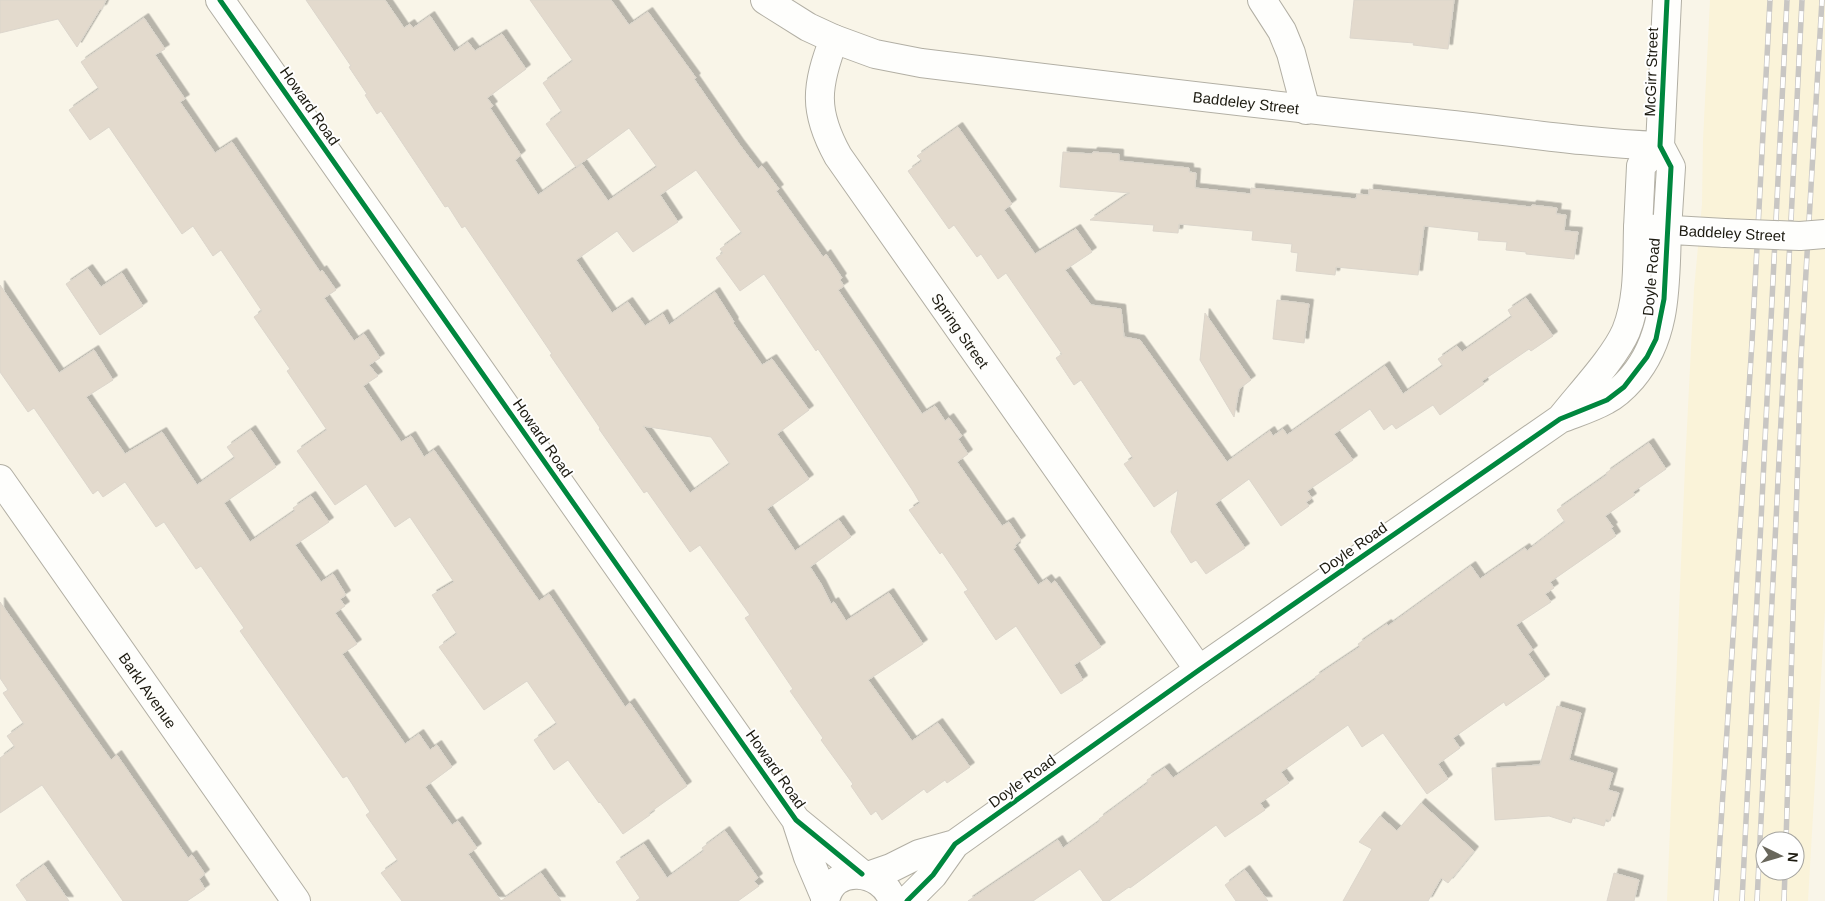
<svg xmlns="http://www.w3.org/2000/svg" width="1825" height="901" viewBox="0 0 1825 901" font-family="Arial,sans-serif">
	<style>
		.built { fill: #faf3d9; fill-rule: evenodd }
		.building { fill: #e3dacd; stroke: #dcd6cc; fill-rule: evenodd; filter: url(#shadow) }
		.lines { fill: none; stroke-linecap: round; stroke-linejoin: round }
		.minor-casing { stroke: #b2afa4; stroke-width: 30 }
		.tertiary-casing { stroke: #b2afa4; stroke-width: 30 }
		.minor { stroke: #fefefc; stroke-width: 28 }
		.tertiary { stroke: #fefefc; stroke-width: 28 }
		.rail-casing { stroke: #c8c6c3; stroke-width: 5.5 }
		.rail { stroke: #fff; stroke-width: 4; stroke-dasharray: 11; stroke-linecap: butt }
		.tertiary-bridge-casing { stroke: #b2afa4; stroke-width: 30; stroke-linecap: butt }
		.tertiary-bridge { stroke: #fefefc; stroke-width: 28 }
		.cycleway-casing { stroke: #fff; stroke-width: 8 }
		.cycleway { stroke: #00873e; stroke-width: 5 }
		.labels { text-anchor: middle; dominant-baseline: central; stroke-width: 4; stroke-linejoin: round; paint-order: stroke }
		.street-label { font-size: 15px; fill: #1c1a10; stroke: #fff }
	</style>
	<defs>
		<filter id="shadow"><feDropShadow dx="4.5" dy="-4.5" stdDeviation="0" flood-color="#0004"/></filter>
	</defs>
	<rect width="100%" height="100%" fill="#f9f5e8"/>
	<path class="built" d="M 1710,0 L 1825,0 L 1825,610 L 1808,901 L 1667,901 L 1685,466 L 1694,289 L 1702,204 L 1703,140 ZM 1765,841 L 1795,841 L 1795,871 L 1765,871 Z"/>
	<path class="building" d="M 0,0 L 106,0 L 102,9 L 100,9 L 77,47 L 58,19 L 0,33 Z
		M 306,0 L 385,0 L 404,28 L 410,24 L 413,28 L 430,16 L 454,52 L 468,42 L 475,51 L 502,34 L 526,69 L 487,98 L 493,106 L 490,108 L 521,155 L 515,160 L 538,195 L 582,164 L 608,201 L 657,167 L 629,128 L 576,167 L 546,124 L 562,112 L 543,83 L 573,61 L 530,0 L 611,0 L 629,25 L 648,12 L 696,78 L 694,79 L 739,144 L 758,169 L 762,166 L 779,189 L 776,191 L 823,257 L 826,254 L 842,278 L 840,280 L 844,286 L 838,290 L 922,414 L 935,406 L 945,421 L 949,418 L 962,436 L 958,439 L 968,454 L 957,462 L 1002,526 L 1009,522 L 1021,540 L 1015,545 L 1016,547 L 1013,549 L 1038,585 L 1047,579 L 1051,584 L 1055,581 L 1101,647 L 1074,665 L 1083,680 L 1061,694 L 1016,626 L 996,640 L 964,592 L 968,590 L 942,552 L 940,554 L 909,510 L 920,503 L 913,491 L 818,349 L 816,351 L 764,274 L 740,291 L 716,258 L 723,253 L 720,249 L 742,233 L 696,170 L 660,195 L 678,222 L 633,252 L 617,231 L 576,260 L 612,313 L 628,302 L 645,326 L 663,314 L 669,325 L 715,292 L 734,322 L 733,323 L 762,365 L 772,359 L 809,410 L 777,434 L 809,479 L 767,509 L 795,551 L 839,520 L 851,537 L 810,567 L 821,584 L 831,604 L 834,602 L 846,621 L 889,593 L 923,644 L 868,680 L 912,741 L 938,723 L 970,767 L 947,783 L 945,780 L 927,793 L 924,789 L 882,820 L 876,811 L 871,815 L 851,786 L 853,784 L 821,740 L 823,738 L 790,691 L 793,689 L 745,618 L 750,615 L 700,545 L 690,552 L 647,491 L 644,493 L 599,429 L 600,428 L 550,355 L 552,354 L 465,226 L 462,228 L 448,206 L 445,207 L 381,111 L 377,114 L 365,95 L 367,94 L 349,67 L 351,66 ZM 643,426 L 711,437 L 730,464 L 690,493 Z
		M 1354,0 L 1454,0 L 1448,49 L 1413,45 L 1414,43 L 1350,38 Z
		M 144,18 L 165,49 L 155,55 L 185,99 L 180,102 L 191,118 L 215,153 L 232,142 L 320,272 L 322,270 L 336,290 L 324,298 L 354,341 L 364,334 L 380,358 L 369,365 L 378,376 L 363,386 L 401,442 L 411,436 L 424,457 L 434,450 L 539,601 L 549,594 L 625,707 L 630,703 L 687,786 L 649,813 L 650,815 L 623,834 L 600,802 L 599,803 L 568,760 L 554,770 L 534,740 L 557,724 L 527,681 L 484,710 L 439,647 L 457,634 L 432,595 L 454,582 L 410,517 L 395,527 L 366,484 L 335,505 L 297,451 L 327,430 L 287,371 L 290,369 L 254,317 L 262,311 L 221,250 L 213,256 L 193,226 L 182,234 L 109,127 L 90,140 L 69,110 L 99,89 L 81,62 Z
		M 958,127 L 1012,204 L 1004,210 L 1035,254 L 1076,229 L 1092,252 L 1065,270 L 1091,305 L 1121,309 L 1124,337 L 1140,340 L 1227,462 L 1270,431 L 1273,436 L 1283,429 L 1287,435 L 1385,366 L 1403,394 L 1443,366 L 1438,359 L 1457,346 L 1462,352 L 1512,317 L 1508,310 L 1526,298 L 1553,336 L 1531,351 L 1529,349 L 1482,381 L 1484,384 L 1440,415 L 1433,405 L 1396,429 L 1392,424 L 1384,430 L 1370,409 L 1334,434 L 1353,460 L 1307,491 L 1312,498 L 1306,502 L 1309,506 L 1281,526 L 1249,479 L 1215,504 L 1245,548 L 1206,574 L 1196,560 L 1191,563 L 1171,532 L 1178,490 L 1154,507 L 1124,464 L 1133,458 L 1081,380 L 1074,385 L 1056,358 L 1062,354 L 1006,273 L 998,279 L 981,254 L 977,257 L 954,225 L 949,229 L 908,171 L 922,161 L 917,156 Z
		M 1063,152 L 1092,154 L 1093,152 L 1119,154 L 1119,161 L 1189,168 L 1189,172 L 1196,173 L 1195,188 L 1251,194 L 1251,188 L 1356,199 L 1357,194 L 1369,195 L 1369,189 L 1531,207 L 1532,205 L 1557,208 L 1556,214 L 1566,215 L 1564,231 L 1578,232 L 1574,259 L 1526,254 L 1526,252 L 1506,250 L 1507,242 L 1478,240 L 1479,232 L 1424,226 L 1418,275 L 1336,267 L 1335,275 L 1296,271 L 1298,253 L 1291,252 L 1292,244 L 1252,240 L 1253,231 L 1179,224 L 1178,233 L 1153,231 L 1154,225 L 1090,220 L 1130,193 L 1060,187 Z
		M 88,269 L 101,287 L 122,273 L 143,306 L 100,335 L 66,284 Z
		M 0,285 L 59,373 L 94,350 L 113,380 L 86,397 L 125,454 L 162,432 L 197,485 L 235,458 L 227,447 L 251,430 L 276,467 L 224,503 L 250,542 L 295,511 L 293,508 L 311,496 L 329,522 L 295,545 L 321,582 L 333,574 L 346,595 L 340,599 L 345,606 L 335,613 L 357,644 L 342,654 L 405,744 L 419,734 L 430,750 L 437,745 L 452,767 L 425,787 L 452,825 L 458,821 L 477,848 L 468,854 L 501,901 L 541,873 L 561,901 L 402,901 L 381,873 L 398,861 L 366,815 L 370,812 L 347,776 L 343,778 L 240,631 L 244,628 L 201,566 L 196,569 L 164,522 L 156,527 L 125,482 L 103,497 L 98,490 L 93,494 L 34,408 L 28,412 L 0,372 Z
		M 1277,300 L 1309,304 L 1304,343 L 1273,339 Z
		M 1205,313 L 1251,380 L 1239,389 L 1234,417 L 1200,360 Z
		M 1649,443 L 1666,469 L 1633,492 L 1635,495 L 1605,516 L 1613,527 L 1611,528 L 1616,536 L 1550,582 L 1554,588 L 1545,594 L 1551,602 L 1516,625 L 1533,650 L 1528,654 L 1545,679 L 1506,706 L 1504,702 L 1453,738 L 1460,748 L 1438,764 L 1448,779 L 1427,794 L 1383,733 L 1362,747 L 1348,725 L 1281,772 L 1289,783 L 1260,803 L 1265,810 L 1225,837 L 1216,825 L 1130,888 L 1129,887 L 1109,901 L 1103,901 L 1080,869 L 1033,901 L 968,901 L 1058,840 L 1063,848 L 1100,821 L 1099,819 L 1148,783 L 1147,780 L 1165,768 L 1173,778 L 1316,679 L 1315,677 L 1360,647 L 1358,644 L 1387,624 L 1388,626 L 1471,566 L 1480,579 L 1525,548 L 1527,551 L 1565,522 L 1557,510 L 1607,475 L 1606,473 Z
		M 0,602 L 111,760 L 117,755 L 188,858 L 192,855 L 205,874 L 199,879 L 205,889 L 187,901 L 123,901 L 42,785 L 0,813 L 0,758 L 15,747 L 7,736 L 24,724 L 3,693 L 8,690 L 0,678 Z
		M 1557,706 L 1581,713 L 1569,760 L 1613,773 L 1608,790 L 1619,793 L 1610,821 L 1606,819 L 1604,826 L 1573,817 L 1571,823 L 1549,816 L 1495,820 L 1492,768 L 1540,765 Z
		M 1421,803 L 1474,851 L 1448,883 L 1441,878 L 1428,901 L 1343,901 L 1372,849 L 1359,842 L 1380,816 L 1397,831 Z
		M 725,831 L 758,878 L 754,881 L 759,886 L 738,901 L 636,901 L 640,898 L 616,862 L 644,844 L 667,878 L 704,851 L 702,848 Z
		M 44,865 L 69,901 L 27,901 L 16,885 Z
		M 1245,870 L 1268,901 L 1236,901 L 1225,885 Z
		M 1614,873 L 1639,880 L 1634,901 L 1607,901 Z"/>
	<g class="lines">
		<defs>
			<g id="minor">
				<path id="s1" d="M 765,0 L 808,27 L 834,39 C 816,86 813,111 838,156 L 1199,670"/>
				<path d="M 1262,0 L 1282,31 L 1291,53 L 1306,110"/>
				<path d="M 1667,0 L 1660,146 L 1671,167 L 1667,230"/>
				<path id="s2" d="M 834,39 L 875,54 L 921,63 C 1092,84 1263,105 1435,123 C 1510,131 1585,143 1660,146"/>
				<path d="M 1638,228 L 1641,166 L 1660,146"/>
				<path id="s3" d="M 0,479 L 296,901"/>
			</g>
			<path id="tertiary" d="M 220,0 L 796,820 L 862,874
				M 1562,417 C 1580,394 1615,357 1626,331 C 1639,299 1637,262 1638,228 L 1725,233
				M 796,820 L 808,857 L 825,897
				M 868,876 L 891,868 L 919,854 L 955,844
				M 825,901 C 832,864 882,868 893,901
				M 907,901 L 933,875 L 955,844 L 1199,670 L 1560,419 C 1575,413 1592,408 1606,400 C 1616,395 1625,386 1632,378 C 1668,336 1665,282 1667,230"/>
		</defs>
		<use href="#minor" class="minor-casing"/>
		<use href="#tertiary" class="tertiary-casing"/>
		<use href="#minor" class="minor"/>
		<use href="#tertiary" class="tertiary"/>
		<defs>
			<path id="rail" d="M 1786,841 L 1801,357 L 1822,0
				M 1716,901 L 1752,342 L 1770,0
				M 1742,901 L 1787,0
				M 1757,901 L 1802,0
				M 1784,901 L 1785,871"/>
		</defs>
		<use href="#rail" class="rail-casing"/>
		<use href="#rail" class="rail"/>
		<defs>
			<path id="tertiary-bridge" d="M 1725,233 L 1800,236 L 1825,234"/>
		</defs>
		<use href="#tertiary-bridge" class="tertiary-bridge-casing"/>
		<use href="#tertiary-bridge" class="tertiary-bridge"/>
		<defs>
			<path id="cycleway" d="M 220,0 L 796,820 L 862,874
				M 907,901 L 933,875 L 955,844 L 1199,670 L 1560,419 L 1607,400 L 1624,387 L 1647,357 L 1656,339 L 1664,299 L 1671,167 L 1660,146 L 1667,0"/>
		</defs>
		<use href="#cycleway" class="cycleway-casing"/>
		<use href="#cycleway" class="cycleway"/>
	</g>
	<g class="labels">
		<g class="street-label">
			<text transform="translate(1651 72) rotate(-88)">McGirr Street</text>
			<text stroke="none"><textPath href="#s2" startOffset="418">Baddeley Street</textPath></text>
			<text transform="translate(310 106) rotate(55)">Howard Road</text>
			<text transform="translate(1732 233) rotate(3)">Baddeley Street</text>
			<text transform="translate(1651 277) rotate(-85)">Doyle Road</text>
			<text stroke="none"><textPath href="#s1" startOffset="415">Spring Street</textPath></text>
			<text transform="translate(543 438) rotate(55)">Howard Road</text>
			<text transform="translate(1353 548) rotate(-35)">Doyle Road</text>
			<text stroke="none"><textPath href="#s3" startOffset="258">Barkl Avenue</textPath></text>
			<text transform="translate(776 769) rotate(55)">Howard Road</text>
			<text transform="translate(1022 781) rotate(-36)">Doyle Road</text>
		</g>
	</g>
	<g transform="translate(1780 856) rotate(95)"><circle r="24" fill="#ffffff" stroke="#a4a39f"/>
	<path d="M0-4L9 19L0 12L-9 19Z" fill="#69675c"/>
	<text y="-8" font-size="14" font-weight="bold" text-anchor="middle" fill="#1c1a10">N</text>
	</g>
</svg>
